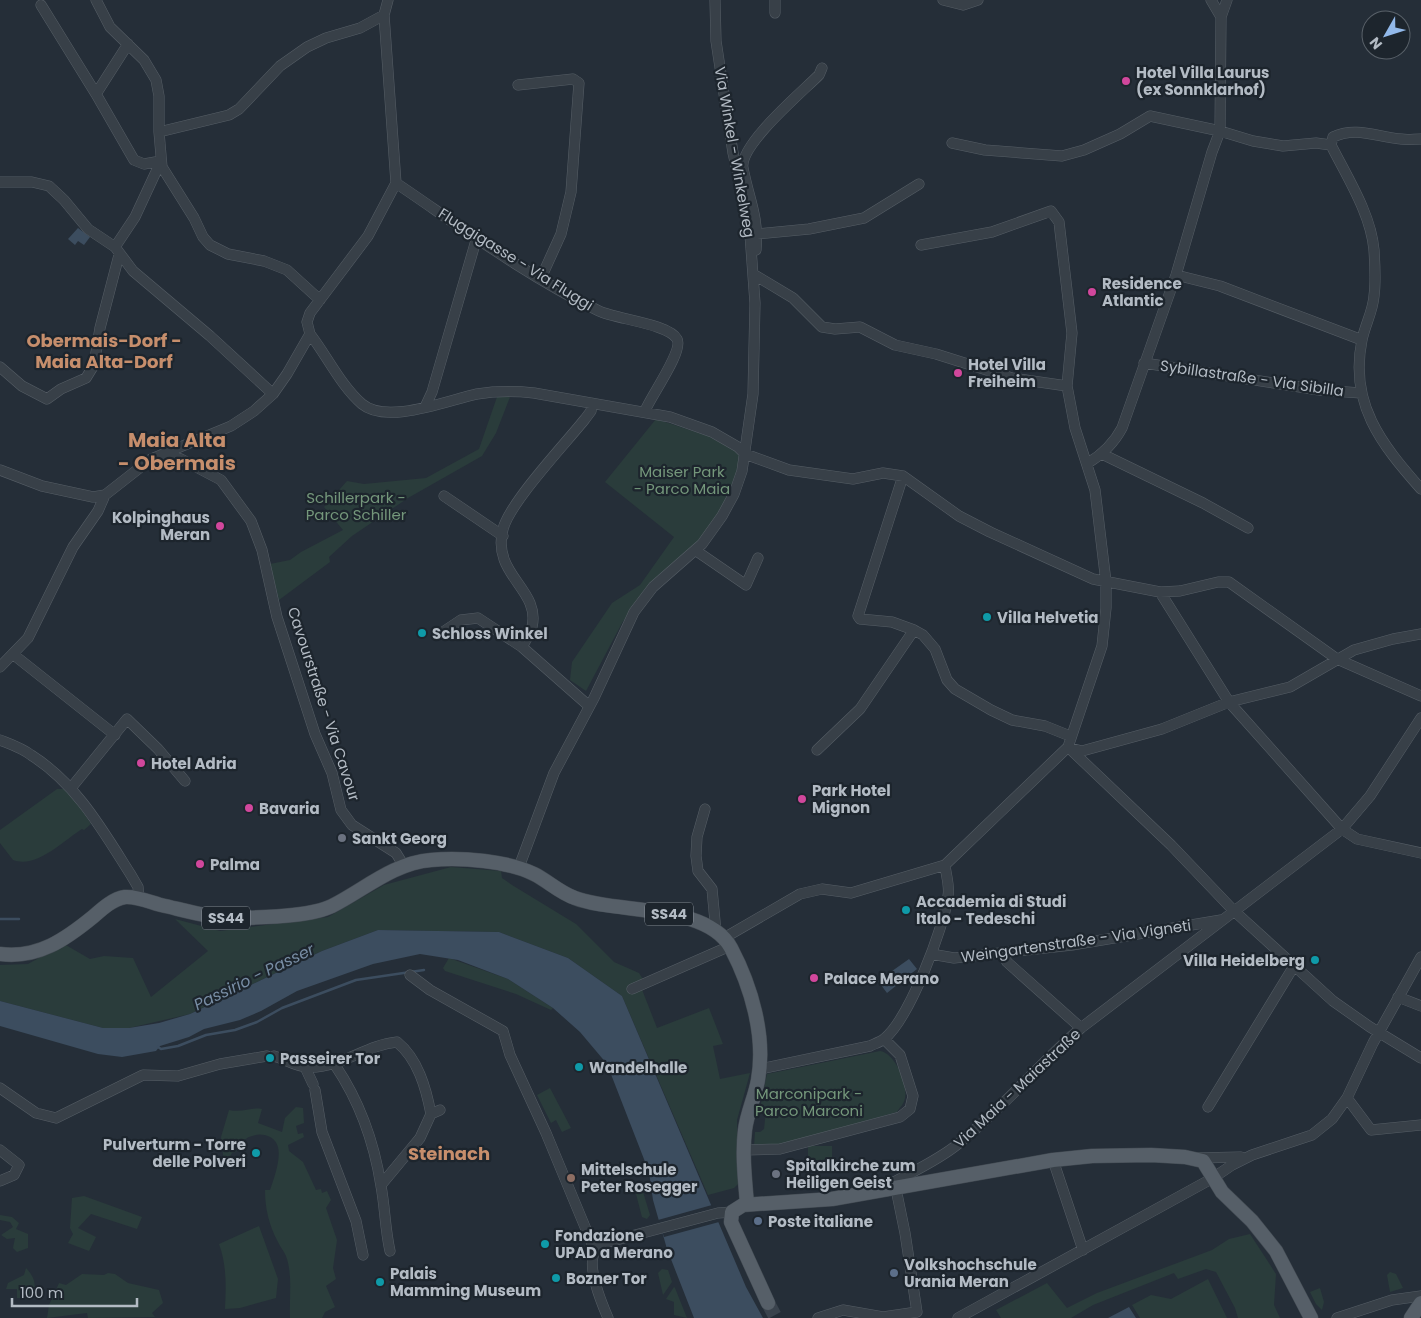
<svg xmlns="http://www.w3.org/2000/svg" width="1421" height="1318" viewBox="0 0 1421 1318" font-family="Poppins,sans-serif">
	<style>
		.green { fill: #2a3c3b }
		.water { fill: #3c4d5f }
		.pier { fill: #252e38 }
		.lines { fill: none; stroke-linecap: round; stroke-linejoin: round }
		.stream { stroke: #3c4d5f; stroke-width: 2.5 }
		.major-tunnel { stroke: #3a434d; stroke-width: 14; stroke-dasharray: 14 7; stroke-linecap: butt }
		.minor-casing { stroke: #565e66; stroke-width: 11 }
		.major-casing { stroke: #414951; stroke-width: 15 }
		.minor { stroke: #384048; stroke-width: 10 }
		.major { stroke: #565f68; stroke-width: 14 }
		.hotel-dot { fill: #d1479c; stroke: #1d252d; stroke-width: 2 }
		.culture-dot { fill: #0f9aa8; stroke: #1d252d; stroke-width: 2 }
		.worship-dot { fill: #6b7280; stroke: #1d252d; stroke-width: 2 }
		.education-dot { fill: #8d6e63; stroke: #1d252d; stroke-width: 2 }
		.service-dot { fill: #5c6f8a; stroke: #1d252d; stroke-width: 2 }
		.labels { text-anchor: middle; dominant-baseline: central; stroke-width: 4.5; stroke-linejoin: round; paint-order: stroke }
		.shield { fill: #1d252d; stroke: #868e97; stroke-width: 1 }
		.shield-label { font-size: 14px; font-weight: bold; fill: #b3bbc4 }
		.poi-label { font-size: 15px; font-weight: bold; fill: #b3bbc4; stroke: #1d252d; text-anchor: start }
		.street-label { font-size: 15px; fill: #b3bbc4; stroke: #1d252d }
		.park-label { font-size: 15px; fill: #74977b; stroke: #1d252d }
		.water-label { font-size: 16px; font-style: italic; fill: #788da4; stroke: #1d252d }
		.quarter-label { font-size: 18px; font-weight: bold; fill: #c68e6c; stroke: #1d252d }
		.district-label { font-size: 20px; font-weight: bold; fill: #c68e6c; stroke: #1d252d }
	</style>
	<rect width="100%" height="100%" fill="#252e38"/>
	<path class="green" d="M 497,397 L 510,397 L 496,433 L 482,456 L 408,498 L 352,536 L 329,557 L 330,562 L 279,600 L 270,564 L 290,560 L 301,552 L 343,530 L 324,507 L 347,481 L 364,484 L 426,478 L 479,449 Z
		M 656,419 L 708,436 L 744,456 L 733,493 L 700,542 L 637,602 L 622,623 L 586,691 L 570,680 L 572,662 L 612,603 L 640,585 L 674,537 L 605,482 Z
		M 57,789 L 64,789 L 80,807 L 91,824 L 84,830 L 82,829 C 64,840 37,869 13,860 L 0,843 L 0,830 Z
		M 451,867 L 501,871 L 502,878 L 512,885 L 576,924 L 614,962 L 639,973 L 646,984 L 641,987 L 657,1028 L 709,1008 L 723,1044 L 713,1046 L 720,1079 L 750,1073 L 737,1120 L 738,1184 L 734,1188 L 708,1195 L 622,996 L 568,958 L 499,932 L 378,930 L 322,951 L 190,1014 L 129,1028 L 103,1028 L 0,1001 L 0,965 L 28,964 L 64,944 L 90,959 L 104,956 L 133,958 L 151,997 L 208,951 L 175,919 L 220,931 L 328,917 L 384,885 Z
		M 449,958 L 508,979 L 553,1008 L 551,1010 L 516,994 L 445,971 L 443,968 Z
		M 880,1051 C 895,1053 908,1084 905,1098 C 904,1104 900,1107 897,1112 L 781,1145 L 754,1147 L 755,1132 L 760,1132 L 764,1129 L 766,1110 L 760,1108 L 767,1074 Z
		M 550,1088 L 571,1128 L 562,1132 L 556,1120 L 551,1123 L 537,1095 Z
		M 296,1107 L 303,1108 L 304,1123 L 296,1126 L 298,1134 L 303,1133 L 304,1137 L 288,1145 L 289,1151 L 303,1162 L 316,1190 L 321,1189 L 322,1193 L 327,1191 L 331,1200 L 326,1208 L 337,1240 L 333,1268 L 336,1279 L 326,1286 L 335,1307 L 325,1312 L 322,1318 L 290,1318 C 289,1298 293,1275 286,1256 C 284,1251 280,1247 278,1242 C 269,1225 265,1209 265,1190 L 270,1190 C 274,1178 281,1160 278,1147 C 274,1132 252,1131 242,1142 C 239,1144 238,1149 236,1152 L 232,1153 L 226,1164 L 224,1164 L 221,1137 L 229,1110 C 244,1113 249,1107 262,1109 L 258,1123 L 282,1132 L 285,1118 Z
		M 808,1146 L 832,1146 L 832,1160 L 808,1161 Z
		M 640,1191 L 643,1192 L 650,1215 L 647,1219 L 642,1217 L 636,1194 Z
		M 84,1196 L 142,1217 L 137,1229 L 91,1214 L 78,1228 L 96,1237 L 89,1251 L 68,1243 L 73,1234 L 70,1228 L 72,1198 Z
		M 0,1215 L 12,1217 L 19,1223 L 16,1229 L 28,1234 L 28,1248 L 17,1252 L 13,1248 L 15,1238 L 7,1239 L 1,1235 L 13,1227 L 10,1222 L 0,1220 Z
		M 259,1226 L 278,1279 L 276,1298 L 240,1308 L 225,1309 C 226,1287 227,1266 219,1244 Z
		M 1250,1234 L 1276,1274 L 1274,1305 L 1280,1318 L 1238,1318 L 1235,1308 L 1216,1272 L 1206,1269 L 1178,1279 L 1174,1273 L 1093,1305 L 1071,1318 L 1001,1318 L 996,1310 L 1047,1283 L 1067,1308 L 1097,1293 L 1212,1250 L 1229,1239 Z
		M 26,1268 C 35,1277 38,1287 30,1298 L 17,1298 L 17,1289 L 6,1289 L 8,1283 L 24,1275 Z
		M 662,1269 L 668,1270 L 672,1282 L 663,1295 L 658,1273 Z
		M 1390,1272 L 1396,1274 L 1403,1288 L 1390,1292 L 1387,1275 Z
		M 108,1273 L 115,1274 L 128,1283 L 159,1290 L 163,1303 L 152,1313 L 155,1317 L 88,1318 L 87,1313 L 47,1318 L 49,1305 L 59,1283 L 66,1285 L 82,1274 L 104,1275 Z
		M 1208,1279 L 1227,1318 L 1140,1318 L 1132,1305 L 1151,1295 L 1171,1299 Z
		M 674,1287 L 675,1288 L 687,1318 L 674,1315 L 674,1302 L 666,1299 Z
		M 1320,1288 L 1324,1302 L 1322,1310 L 1316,1304 L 1310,1292 Z"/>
	<path class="water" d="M 78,228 L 90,237 L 84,245 L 78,241 L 75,245 L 68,239 Z
		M 378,930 L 499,932 L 568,958 L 622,996 L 746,1287 L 763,1318 L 694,1318 L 667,1249 L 653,1200 L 649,1172 L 607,1064 L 580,1032 L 553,1008 L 508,979 L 458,960 L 420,954 L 373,964 L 297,991 L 261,1011 L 240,1020 L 204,1029 L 189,1037 L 160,1046 L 156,1051 L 122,1057 L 98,1054 L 0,1026 L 0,1001 L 103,1028 L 129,1028 L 159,1023 L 190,1014 L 322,951 Z
		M 909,959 L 917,969 L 887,993 L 878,981 Z
		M 1129,1307 L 1136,1318 L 1108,1318 Z"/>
	<path class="pier" d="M 712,1205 L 719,1222 L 664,1237 L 658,1220 Z"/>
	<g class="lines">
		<path class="stream" d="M 0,919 L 19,919
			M 158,1047 L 161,1049 L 178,1046 L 206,1035 L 235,1030 L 257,1022 L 282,1008 L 356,980 L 424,970"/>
		<path class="major-tunnel" d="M 768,1303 L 776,1318"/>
		<defs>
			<path id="minor" d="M 96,0 L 110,27 L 144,60 L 156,80 L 159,96 L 159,132 L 162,167 L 194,218 L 203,237 L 210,245 L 228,254 L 264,261 L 287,270 L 320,300
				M 388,0 L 384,15 L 396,183 L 368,236 L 310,313 L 307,322 L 310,334 C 327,356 341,386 362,404 C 387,425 448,400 477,394 C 496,391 515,391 534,393 L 670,417 L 712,432 L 738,447 L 745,454 L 789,470 L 853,479 L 883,473 L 903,476 L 959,516 L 990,532 L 1093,579 L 1160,592 L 1180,591 L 1218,582 L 1229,582 L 1337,659 L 1421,696
				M 943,0 L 963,5 L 978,0
				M 1211,0 L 1221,17
				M 41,5 L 96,94
				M 775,13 L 775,0
				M 128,44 L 96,94 L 134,160 L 144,164 L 161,161
				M 518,85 L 573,79 L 579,83 L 571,192 L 561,234 L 541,278
				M 159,132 L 229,115 L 239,109 L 280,66 L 307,47 L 326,38 L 360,28 L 384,15
				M 952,143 L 985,150 L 1062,156 L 1084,150 L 1120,134 L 1150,116 L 1220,131 L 1253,141 L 1283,146 L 1316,143 L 1331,145 C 1347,177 1371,214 1374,250 C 1375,265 1376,281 1374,296 C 1373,311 1365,325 1362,340 C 1349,403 1381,444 1421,489
				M 1331,145 L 1333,137 C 1356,126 1377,137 1401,139 C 1407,140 1414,139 1421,139
				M 0,182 L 32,182 L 49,186 L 64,200 L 88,229 L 115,247 L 133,271 L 210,336 L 273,394
				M 396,183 C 461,227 528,277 599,311 C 616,319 669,324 677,339 C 684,351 650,397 645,411
				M 757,234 L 809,229 L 864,218 L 919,184
				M 115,247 L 135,217 L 161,161
				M 756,250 C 759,216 749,200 743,168 C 739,145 802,92 819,75 L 822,68
				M 753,274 L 793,298 L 822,327 L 835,329 L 860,327 L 895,345 L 936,354 L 1012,378 L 1067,386
				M 1176,275 L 1220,286 L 1362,340
				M 1144,363 L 1319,390 L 1361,393
				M 0,367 L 22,386 L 47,399 L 61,389 L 86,378 L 94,365 L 100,328 L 119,255
				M 425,407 L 432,392 L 477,237
				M 165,454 L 181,459 L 221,480 L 251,521 L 262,550 L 277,617 L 315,734 L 332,773 L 341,810 L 352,825 L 396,853 L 404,866
				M 1102,454 L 1203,503 L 1248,528
				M 1088,463 C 1103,454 1114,443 1122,428 L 1176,275 L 1212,152 L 1220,131 L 1221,17 L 1227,0
				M 0,470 L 42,486 L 93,497 L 105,495 L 151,459 L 231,426 L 254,411 L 273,394 L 287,374 L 310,334
				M 903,476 L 858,616 L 860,619 L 892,622 L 914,630
				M 444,496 L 503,536
				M 695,550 L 746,585 L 758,558
				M 1160,592 L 1229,702 L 1342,829 L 1357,839 L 1421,853
				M 443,632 L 461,620 L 478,618 L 522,647 L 589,706
				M 522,647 C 525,641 530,634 532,627 C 541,589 491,575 503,529 C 510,502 566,443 585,419 L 591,411 L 592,404
				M 14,655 L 115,735
				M 0,667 L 28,638 L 73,547 L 98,511 L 105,495
				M 0,740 C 10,744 22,748 31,755 C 77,784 103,831 131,875 L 138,887 L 139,899
				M 1068,747 L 1171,845 L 1233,910 L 1333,1001 L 1370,1027 L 1421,1058
				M 1070,748 L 1082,751 L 1162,729 L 1229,702 L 1290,687 L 1354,650 L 1393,639 L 1421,634
				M 817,750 L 860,709 L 914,630 L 923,635 L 935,649 L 947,680 L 955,689 L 991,710 L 1012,720 L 1045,726 L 1070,736
				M 71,788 L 127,719 L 158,749 L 185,781
				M 705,809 L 697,837 L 696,856 L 698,871 L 712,889 L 716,932
				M 519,867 L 554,773 L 594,698 L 634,612 L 653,587 L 702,544 L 722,516 L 734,494 L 742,471 L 753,394 L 755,303 L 749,221 L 733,153 L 716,41 L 715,0
				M 724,938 L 800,894 L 822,889 L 851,893 L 945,865 L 1068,747 L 1102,646 L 1106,608 L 1106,582 L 1095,490 L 1075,428 L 1067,386 L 1072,333 L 1059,222 L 1051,211 L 992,232 L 921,245
				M 1002,953 L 1007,962 L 1081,1028
				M 931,954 L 954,958 L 1072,945 L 1221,920
				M 410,975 L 430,990 L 503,1031 L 510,1055 L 546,1133 L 595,1251
				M 632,989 L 730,946
				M 1398,997 L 1421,1006
				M 274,1056 C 284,1059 297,1067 307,1067 C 340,1069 365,1045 397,1042 C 418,1059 426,1088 431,1114
				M 335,1065 C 360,1102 374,1141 381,1186 C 385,1207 385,1229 390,1251
				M 305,1067 L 313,1084
				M 760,1069 L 870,1046 C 874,1044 880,1042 884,1039 C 909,1019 944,928 948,896 C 950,887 946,875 945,865
				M 0,1088 L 36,1113 L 56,1118 L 143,1075 L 178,1076 L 220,1064 L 267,1056
				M 315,1090 L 322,1132 L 356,1221 L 363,1255
				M 1347,1098 L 1371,1130 L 1421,1125
				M 1208,1107 L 1294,966
				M 0,1150 L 19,1165 L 14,1175 L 0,1181
				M 744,1150 L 780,1149 L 900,1117 L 910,1109 L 913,1096 L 900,1055 L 884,1039
				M 1196,1158 L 1241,1157
				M 1053,1160 L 1083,1250
				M 381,1185 L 420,1138 L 431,1114 L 440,1110
				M 885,1187 C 909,1173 936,1162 958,1144 C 1002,1109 1038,1065 1081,1028 L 1342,829 L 1370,796 L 1421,718
				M 896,1189 L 905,1233 L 917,1312
				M 608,1318 C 602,1304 585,1264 596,1250 C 598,1248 602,1245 605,1243 L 718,1213 L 732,1212
				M 818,1318 L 843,1310 L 883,1317 L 917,1312
				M 958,1318 L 1213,1178 L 1232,1165 L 1252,1155 L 1312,1135 L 1332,1119 L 1347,1098 L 1373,1043 L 1421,957
				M 1337,1318 L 1392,1300 L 1421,1296"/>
			<path id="major" d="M 0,954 C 38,959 66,939 94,916 C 103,908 113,899 125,897 C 136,896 150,902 161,905 C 188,911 216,920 244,918 C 268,917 312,916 332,906 C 364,890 393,863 431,860 C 461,857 508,861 534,874 C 548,881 560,893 575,898 C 616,914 707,903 731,948 C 751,986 766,1036 758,1080 C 755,1097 747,1113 745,1130 C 742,1154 745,1180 747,1204
				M 768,1303 L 731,1222 L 732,1212 L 743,1205 L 832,1199 L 1053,1160 L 1092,1156 L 1151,1155 L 1185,1157 L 1203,1161 L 1222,1192 L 1252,1221 L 1276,1251 L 1311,1318
				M 1411,1318 L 1421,1303"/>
		</defs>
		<use href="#minor" class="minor-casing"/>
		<use href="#major" class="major-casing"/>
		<use href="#minor" class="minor"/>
		<use href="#major" class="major"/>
	</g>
	<g class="hotel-dot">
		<circle cx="1126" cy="81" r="5"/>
		<circle cx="1092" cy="292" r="5"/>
		<circle cx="958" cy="373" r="5"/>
		<circle cx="220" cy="526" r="5"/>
		<circle cx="141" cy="763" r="5"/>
		<circle cx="802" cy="799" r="5"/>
		<circle cx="249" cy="808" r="5"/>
		<circle cx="200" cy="864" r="5"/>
		<circle cx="814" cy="978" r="5"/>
	</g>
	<g class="culture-dot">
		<circle cx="987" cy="617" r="5"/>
		<circle cx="422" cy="633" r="5"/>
		<circle cx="906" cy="910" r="5"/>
		<circle cx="1315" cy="960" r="5"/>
		<circle cx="270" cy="1058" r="5"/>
		<circle cx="579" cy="1067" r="5"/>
		<circle cx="256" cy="1153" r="5"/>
		<circle cx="545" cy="1244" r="5"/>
		<circle cx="556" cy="1278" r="5"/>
		<circle cx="380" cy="1282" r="5"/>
	</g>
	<g class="worship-dot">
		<circle cx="342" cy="838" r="5"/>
		<circle cx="776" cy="1174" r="5"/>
	</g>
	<circle class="education-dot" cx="571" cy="1178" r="5"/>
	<g class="service-dot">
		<circle cx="758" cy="1221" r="5"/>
		<circle cx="894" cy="1273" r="5"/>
	</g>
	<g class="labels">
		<g class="shield">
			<rect x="645" y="902.5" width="48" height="23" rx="4"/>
			<rect x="202" y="906.5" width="48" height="23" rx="4"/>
		</g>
		<g class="shield-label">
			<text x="669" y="914">SS44</text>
			<text x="226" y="918">SS44</text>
		</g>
		<g class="poi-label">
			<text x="1136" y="72">Hotel Villa Laurus<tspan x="1136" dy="17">(ex Sonnklarhof)</tspan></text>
			<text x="1102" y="283">Residence<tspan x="1102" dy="17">Atlantic</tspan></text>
			<text x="968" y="364">Hotel Villa<tspan x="968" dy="17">Freiheim</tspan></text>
			<text x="210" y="517" text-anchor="end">Kolpinghaus<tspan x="210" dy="17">Meran</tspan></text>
			<text x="997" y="617">Villa Helvetia</text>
			<text x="432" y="633">Schloss Winkel</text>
			<text x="151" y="763">Hotel Adria</text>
			<text x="812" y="790">Park Hotel<tspan x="812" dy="17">Mignon</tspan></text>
			<text x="259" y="808">Bavaria</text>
			<text x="352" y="838">Sankt Georg</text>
			<text x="210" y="864">Palma</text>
			<text x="916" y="901">Accademia di Studi<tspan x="916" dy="17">Italo - Tedeschi</tspan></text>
			<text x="1305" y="960" text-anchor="end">Villa Heidelberg</text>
			<text x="824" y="978">Palace Merano</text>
			<text x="280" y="1058">Passeirer Tor</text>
			<text x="589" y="1067">Wandelhalle</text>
			<text x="246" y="1144" text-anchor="end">Pulverturm - Torre<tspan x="246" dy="17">delle Polveri</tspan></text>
			<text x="786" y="1165">Spitalkirche zum<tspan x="786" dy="17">Heiligen Geist</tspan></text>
			<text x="581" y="1169">Mittelschule<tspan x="581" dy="17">Peter Rosegger</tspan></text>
			<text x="768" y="1221">Poste italiane</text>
			<text x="555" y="1235">Fondazione<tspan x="555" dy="17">UPAD a Merano</tspan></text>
			<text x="904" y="1264">Volkshochschule<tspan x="904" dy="17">Urania Meran</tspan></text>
			<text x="390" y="1273">Palais<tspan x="390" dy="17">Mamming Museum</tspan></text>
			<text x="566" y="1278">Bozner Tor</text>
		</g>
		<g class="street-label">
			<text transform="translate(735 152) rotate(80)">Via Winkel - Winkelweg</text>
			<text transform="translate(516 259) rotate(32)">Fluggigasse - Via Fluggi</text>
			<text transform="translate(1252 378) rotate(8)">Sybillastraße - Via Sibilla</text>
			<text transform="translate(324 704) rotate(72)">Cavourstraße - Via Cavour</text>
			<text transform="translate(1076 941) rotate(-8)">Weingartenstraße - Via Vigneti</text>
			<text transform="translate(1017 1088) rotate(-43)">Via Maia - Maiastraße</text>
		</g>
		<g class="park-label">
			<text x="682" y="471">Maiser Park<tspan x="682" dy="17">- Parco Maia</tspan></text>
			<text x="356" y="497">Schillerpark -<tspan x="356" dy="17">Parco Schiller</tspan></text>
			<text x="809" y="1093">Marconipark -<tspan x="809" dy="17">Parco Marconi</tspan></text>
		</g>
		<g class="water-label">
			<text transform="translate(254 977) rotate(-26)">Passirio - Passer</text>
		</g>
		<g class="quarter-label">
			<text x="104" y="340">Obermais-Dorf -<tspan x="104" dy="21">Maia Alta-Dorf</tspan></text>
			<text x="449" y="1153">Steinach</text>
		</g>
		<g class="district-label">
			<text x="177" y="440">Maia Alta<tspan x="177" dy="23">- Obermais</tspan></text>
		</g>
	</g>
	<g transform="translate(1386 35) rotate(231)"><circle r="24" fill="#1d252d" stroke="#596169"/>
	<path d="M0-4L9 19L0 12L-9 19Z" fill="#92b9ea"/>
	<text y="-8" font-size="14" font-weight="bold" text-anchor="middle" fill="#b3bbc4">N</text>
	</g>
	<path d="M12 1298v8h125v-8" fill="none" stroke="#b3bbc4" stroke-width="2.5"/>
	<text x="20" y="1298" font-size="15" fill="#b3bbc4" stroke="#1d252d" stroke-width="4" paint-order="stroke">100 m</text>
</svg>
